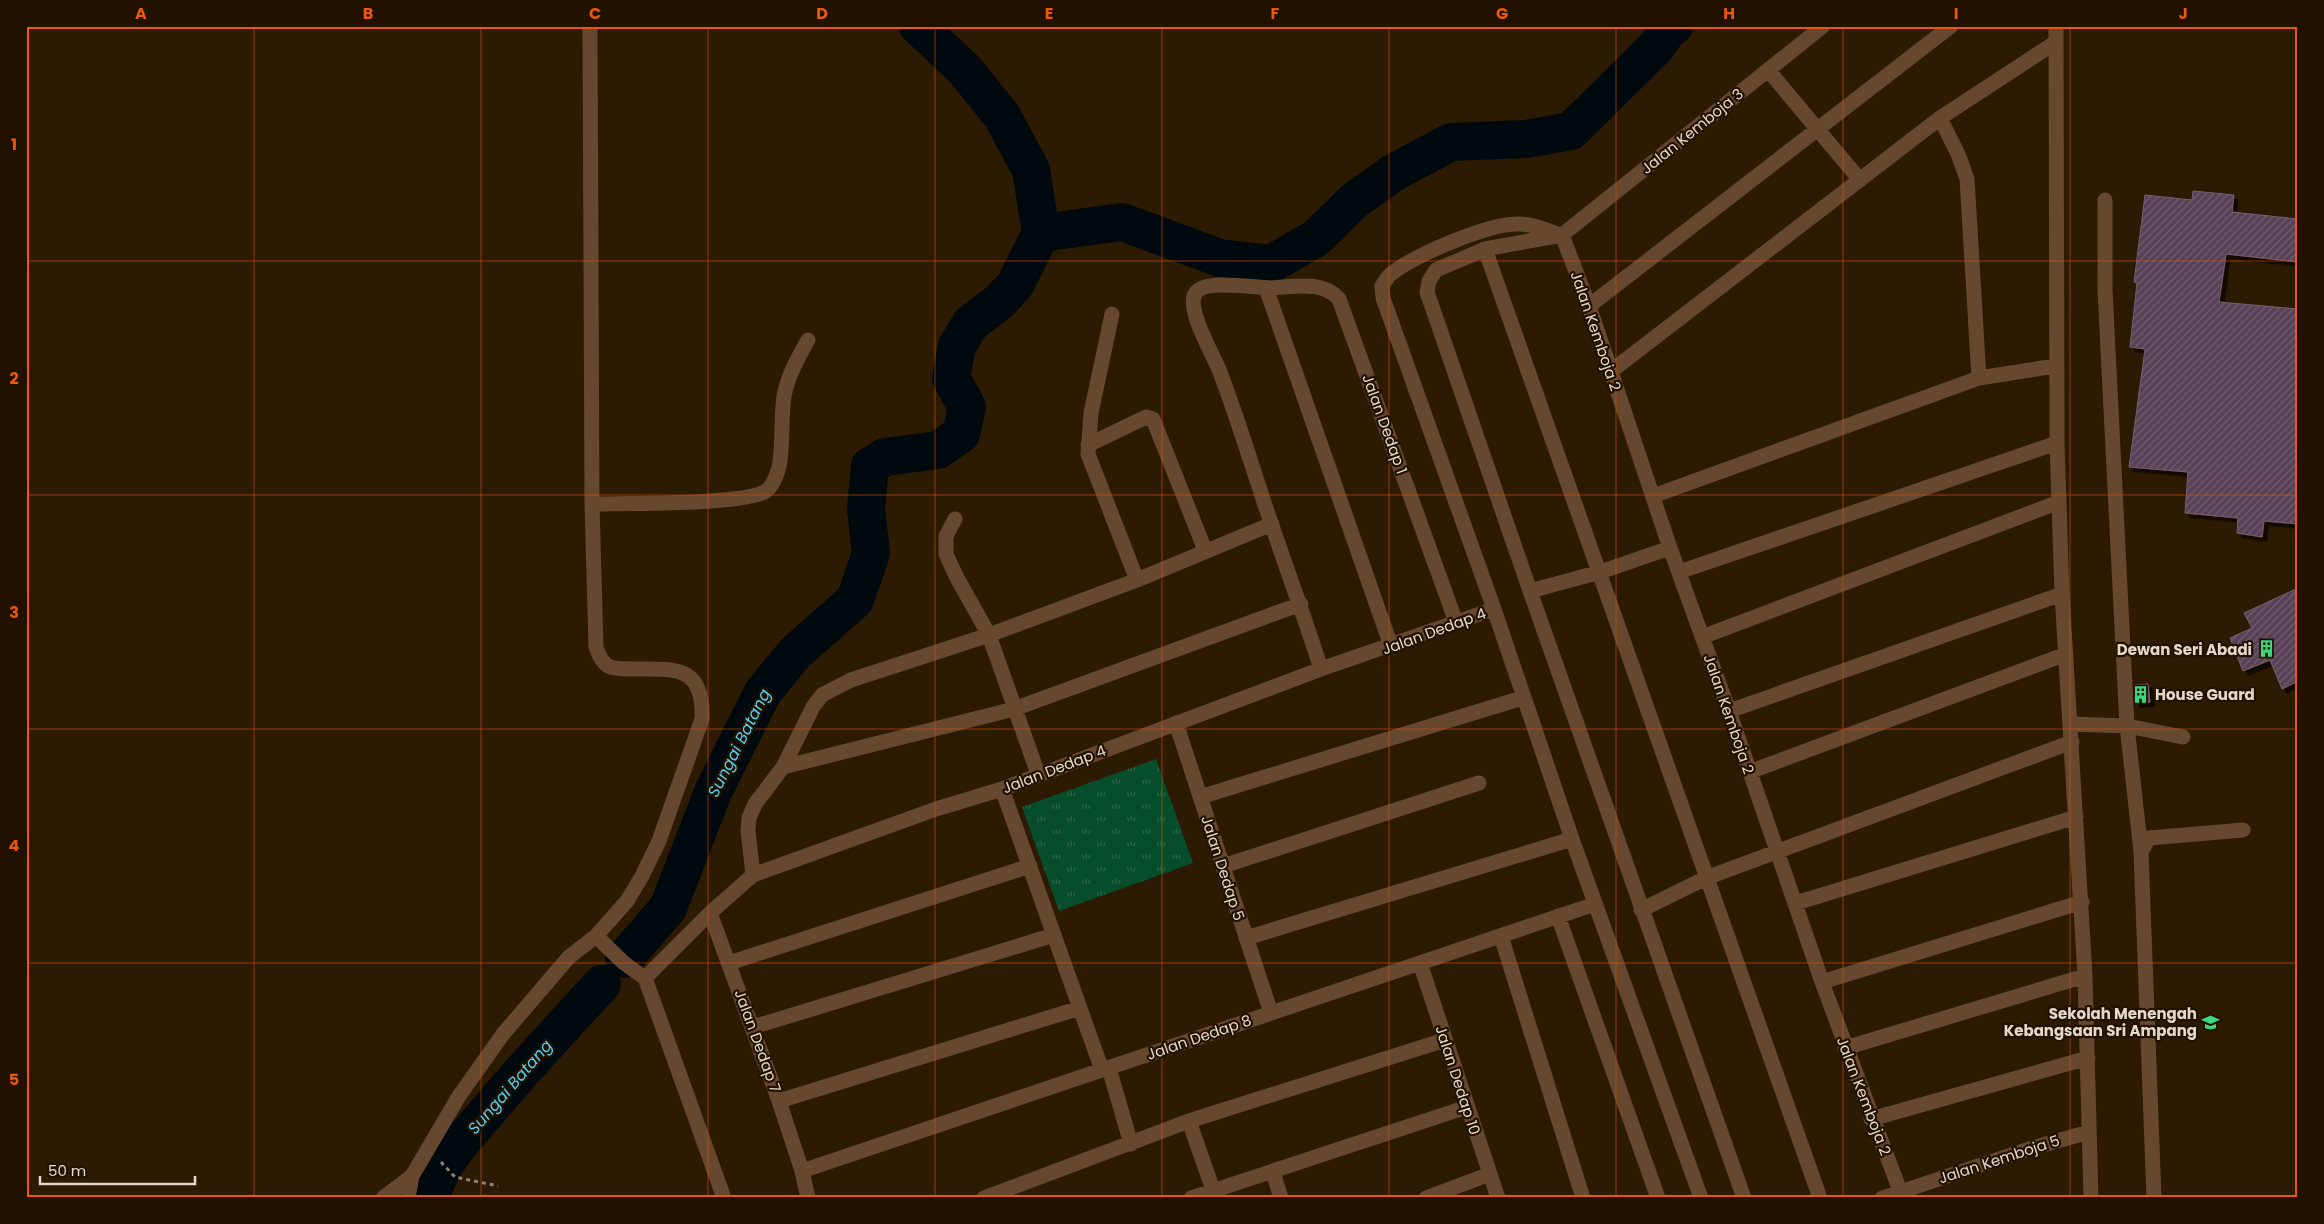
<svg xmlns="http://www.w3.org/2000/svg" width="2324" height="1224" viewBox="0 0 2324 1224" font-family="Poppins,sans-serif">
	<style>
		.park { fill: url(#park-tufts) }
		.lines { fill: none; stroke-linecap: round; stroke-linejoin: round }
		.river { stroke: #00090e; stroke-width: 38 }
		.building { fill: url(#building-hatch); stroke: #775d74; filter: url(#shadow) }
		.path { stroke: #90816e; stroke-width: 3; stroke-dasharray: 4 4; stroke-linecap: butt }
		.minor { stroke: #66472f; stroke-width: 15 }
		.grid { fill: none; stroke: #e8590c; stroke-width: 1; stroke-opacity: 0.55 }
		.labels { text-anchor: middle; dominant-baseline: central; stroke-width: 4.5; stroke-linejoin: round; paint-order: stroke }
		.street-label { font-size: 15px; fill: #e4d8ca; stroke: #231100 }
		.poi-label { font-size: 15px; font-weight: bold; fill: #e4d8ca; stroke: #231100; text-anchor: end }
		.water-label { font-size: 16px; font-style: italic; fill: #51d1f6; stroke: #231100 }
		.neatline { fill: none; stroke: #e8590c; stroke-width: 2 }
		.grid-label { font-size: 16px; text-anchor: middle; font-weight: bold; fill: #e8590c }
	</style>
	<defs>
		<pattern id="park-tufts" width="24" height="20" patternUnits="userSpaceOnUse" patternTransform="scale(1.25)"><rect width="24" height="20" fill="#054d2b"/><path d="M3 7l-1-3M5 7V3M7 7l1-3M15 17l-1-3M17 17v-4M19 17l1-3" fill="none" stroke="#296648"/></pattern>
		<pattern id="building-hatch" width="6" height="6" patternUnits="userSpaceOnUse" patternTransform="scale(1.25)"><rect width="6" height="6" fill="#594156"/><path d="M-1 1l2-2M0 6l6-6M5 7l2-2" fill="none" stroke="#715c6d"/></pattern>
		<filter id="shadow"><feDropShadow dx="4.5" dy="4.5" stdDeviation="0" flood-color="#0009"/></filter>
	</defs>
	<rect width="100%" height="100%" fill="#2d1a02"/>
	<path class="park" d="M 1156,759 L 1193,863 L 1059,911 L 1022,807 Z"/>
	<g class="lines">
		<path class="river" d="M 1041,233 L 1122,222 L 1220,258 L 1271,264 L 1316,238 L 1355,200 L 1393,173 L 1451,142 L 1526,139 L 1571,131 L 1656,47 L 1669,29 L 1674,26
			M 624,959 L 668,908 L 713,792 L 763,692 L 795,653 L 855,600 L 871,553 L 866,509 L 870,466 L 885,457 L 938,450 L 961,434 L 967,407 L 951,378 L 957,346 L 971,323 L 999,302 L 1015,285 L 1041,233 L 1031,170 L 1002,116 L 965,70 L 918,26
			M 431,1198 C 438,1165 466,1137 487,1112 C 524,1068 563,1026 602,984"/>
	</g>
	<path class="building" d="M 2193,191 L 2234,195 L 2232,212 L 2298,219 L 2298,262 L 2226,254 L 2219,302 L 2298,309 L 2298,524 L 2264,521 L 2262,537 L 2237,533 L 2238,518 L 2185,513 L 2188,472 L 2129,467 L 2145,349 L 2130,347 L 2137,283 L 2134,282 L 2145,195 L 2192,200 Z
		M 2298,588 L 2298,681 L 2282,689 L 2270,660 L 2243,671 L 2230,638 L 2252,628 L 2244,613 Z
		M 2148,684 L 2150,702 L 2135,703 L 2134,685 Z"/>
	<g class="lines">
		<path class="path" d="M 441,1162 L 455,1177 L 498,1186"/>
		<path class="minor" d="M 590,26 L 592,504 L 596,647 C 598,654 601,661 608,666 C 614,669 625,669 631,669 C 674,669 704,664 702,719 L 659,841 L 642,876 L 627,901 L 596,936
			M 2056,26 L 2057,443 L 2062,594 L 2085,976 L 2091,1198
			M 1768,70 L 1860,180
			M 1940,118 L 1958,154 L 1967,179 L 1979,378
			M 2105,200 L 2105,290 L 2127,726 L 2141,852
			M 1560,235 C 1547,230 1531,223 1516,224 C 1485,225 1415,255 1391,274 C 1387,277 1385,282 1382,286 L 1383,298 L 1494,609 L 1572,839 L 1701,1198
			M 1562,235 L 1589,306 L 1670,548 L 1729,711 L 1822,982 L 1900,1191
			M 1485,249 L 1820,1198
			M 1266,288 L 1391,646
			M 1589,306 L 1951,26
			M 1112,314 L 1091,413 L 1088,454 L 1137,580
			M 1610,372 L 1940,118 L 2056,42
			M 1088,445 L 1146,417 L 1153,419 L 1205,550
			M 1653,496 L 1979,378 L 2055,366
			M 592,504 C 623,503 746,505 766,491 C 774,485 779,470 780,461 C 783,439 781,417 784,396 C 788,375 798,358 808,340
			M 955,519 L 946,536 L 946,554 L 956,576 L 989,635 L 1038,774
			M 1679,572 L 2057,443
			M 1530,591 L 1600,572 L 1670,548
			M 1702,637 L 2059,502
			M 1321,669 C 1304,615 1284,562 1266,508 C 1251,463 1237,417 1220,372 C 1214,356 1186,310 1195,294 C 1203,278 1255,288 1271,288 C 1294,287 1323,280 1339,299 L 1456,622
			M 1729,711 L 2062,594
			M 1176,723 L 1271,1013
			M 2071,724 L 2127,726 L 2183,737
			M 783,767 L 1014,709 L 1301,604
			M 1749,772 L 2066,654
			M 1002,789 L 1102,1070
			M 1200,797 L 1522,698
			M 1223,866 L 1479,783
			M 753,875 L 748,831 L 749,818 L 755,804 L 783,767 L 813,707 L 822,695 L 851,680 L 989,635 L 1137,580 L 1272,524
			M 1796,903 L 2076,817
			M 1641,910 L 1706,878 L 2072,742
			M 710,913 L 779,1101 L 802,1171 L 808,1198
			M 1558,916 L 1658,1198
			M 1501,936 L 1583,1198
			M 1246,938 L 1572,839
			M 729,963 L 1030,866
			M 1420,963 L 1498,1198
			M 645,978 L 710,913 L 753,875 L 936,809 L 1002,789 L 1321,669 L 1494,609
			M 1822,982 L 2082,902
			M 753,1027 L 1054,935
			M 1845,1048 L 2085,976
			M 1109,1068 L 1131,1144
			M 779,1101 L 1080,1008
			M 1871,1119 L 2088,1058
			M 1189,1121 L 1213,1190
			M 802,1171 L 1595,904
			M 1273,1172 L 1281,1198
			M 383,1198 L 412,1176 L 459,1096 L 503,1034 L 569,957 L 596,936 L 624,963 L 645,978 L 724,1198
			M 408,1198 L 412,1176
			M 984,1198 L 1189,1121 L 1445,1040
			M 1191,1198 L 1467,1107
			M 1426,1198 L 1490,1174
			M 1744,1198 L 1530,591 L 1427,292 L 1429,281 L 1436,270 L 1485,249 L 1562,235 L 1823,26
			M 1882,1198 L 2029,1149 L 2089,1132
			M 2154,1198 L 2141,852 L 2149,838 L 2243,830"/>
	</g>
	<path class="grid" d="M 254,26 L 254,1198M 481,26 L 481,1198M 708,26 L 708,1198M 935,26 L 935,1198M 1162,26 L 1162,1198M 1389,26 L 1389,1198M 1616,26 L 1616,1198M 1843,26 L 1843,1198M 2070,26 L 2070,1198M 26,261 L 2298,261M 26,495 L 2298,495M 26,729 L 2298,729M 26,963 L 2298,963"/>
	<defs>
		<symbol id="building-bare" viewBox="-9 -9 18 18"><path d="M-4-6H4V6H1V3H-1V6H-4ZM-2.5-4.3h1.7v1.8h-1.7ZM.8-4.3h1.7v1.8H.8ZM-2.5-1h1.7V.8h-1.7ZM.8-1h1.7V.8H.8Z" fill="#3ad77f" stroke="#231100" stroke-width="2.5" paint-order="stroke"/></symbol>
		<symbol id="school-bare" viewBox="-9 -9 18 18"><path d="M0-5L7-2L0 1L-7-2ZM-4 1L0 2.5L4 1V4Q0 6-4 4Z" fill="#3ad77f" stroke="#231100" stroke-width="2.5" paint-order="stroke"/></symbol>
	</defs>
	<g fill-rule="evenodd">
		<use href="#building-bare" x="2254" y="636" width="25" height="25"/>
		<use href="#building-bare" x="2128" y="682" width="25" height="25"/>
		<use href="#school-bare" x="2198" y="1010" width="25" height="25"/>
	</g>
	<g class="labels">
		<g class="street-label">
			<text transform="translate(1692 131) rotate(-39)">Jalan Kemboja 3</text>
			<text transform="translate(1596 331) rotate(71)">Jalan Kemboja 2</text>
			<text transform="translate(1385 424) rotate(70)">Jalan Dedap 1</text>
			<text transform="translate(1434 631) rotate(-20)">Jalan Dedap 4</text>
			<text transform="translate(1729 714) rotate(71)">Jalan Kemboja 2</text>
			<text transform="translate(1054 769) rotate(-21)">Jalan Dedap 4</text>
			<text transform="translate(1223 868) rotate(72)">Jalan Dedap 5</text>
			<text transform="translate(1199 1037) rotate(-19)">Jalan Dedap 8</text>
			<text transform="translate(758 1041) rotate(70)">Jalan Dedap 7</text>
			<text transform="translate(1458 1080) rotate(72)">Jalan Dedap 10</text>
			<text transform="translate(1864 1096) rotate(69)">Jalan Kemboja 2</text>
			<text transform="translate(1999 1159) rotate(-18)">Jalan Kemboja 5</text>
		</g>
		<g class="poi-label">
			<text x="2252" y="649">Dewan Seri Abadi</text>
			<text x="2155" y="694" text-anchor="start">House Guard</text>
			<text x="2197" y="1013">Sekolah Menengah<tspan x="2197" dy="17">Kebangsaan Sri Ampang</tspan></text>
		</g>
		<g class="water-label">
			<text transform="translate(739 743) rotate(-63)">Sungai Batang</text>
			<text transform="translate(510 1087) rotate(-49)">Sungai Batang</text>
		</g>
	</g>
	<rect width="2324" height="1224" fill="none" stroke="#231100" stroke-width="55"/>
	<path d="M40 1176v8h155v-8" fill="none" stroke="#e4d8ca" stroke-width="2.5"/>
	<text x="48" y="1176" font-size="15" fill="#e4d8ca" stroke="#231100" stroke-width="4" paint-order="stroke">50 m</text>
	<rect x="28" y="28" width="2268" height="1168" class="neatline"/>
	<g class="grid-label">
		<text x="141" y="19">A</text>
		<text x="368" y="19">B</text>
		<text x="595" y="19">C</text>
		<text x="822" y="19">D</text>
		<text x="1049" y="19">E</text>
		<text x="1275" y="19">F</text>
		<text x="1502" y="19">G</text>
		<text x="1729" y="19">H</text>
		<text x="1956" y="19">I</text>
		<text x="2183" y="19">J</text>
		<text x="14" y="150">1</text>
		<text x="14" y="384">2</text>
		<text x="14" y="618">3</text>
		<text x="14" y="851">4</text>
		<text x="14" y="1085">5</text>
	</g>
</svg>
